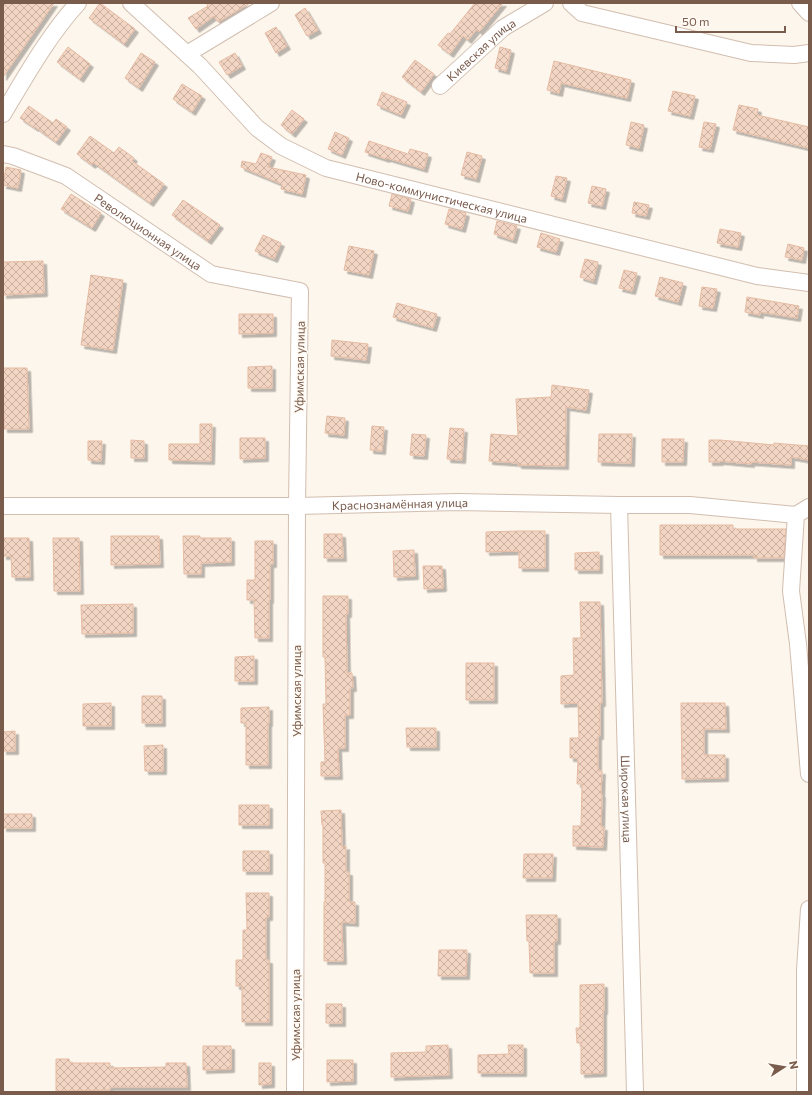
<svg xmlns="http://www.w3.org/2000/svg" width="812" height="1095" viewBox="0 0 812 1095" font-family="Commissioner,sans-serif">
	<style>
		.building { fill: url(#building-cross-hatch); stroke: #e6bba3; filter: url(#shadow) }
		.lines { fill: none; stroke-linecap: round; stroke-linejoin: round }
		.minor-casing { stroke: #d1beb0; stroke-width: 18 }
		.minor { stroke: #fff; stroke-width: 16 }
		.labels { text-anchor: middle; dominant-baseline: central; stroke-width: 3; stroke-linejoin: round; paint-order: stroke }
		.street-label { font-size: 12px; fill: #7a5c4d; stroke: #fffaf3 }
	</style>
	<defs>
		<pattern id="building-cross-hatch" width="8" height="8" patternUnits="userSpaceOnUse"><rect width="8" height="8" fill="#f3d5c3"/><path d="M0 0l8 8M0 8l8-8" fill="none" stroke="#cab0a1"/></pattern>
		<filter id="shadow"><feDropShadow dx="3.5" dy="3.5" stdDeviation="0" flood-color="#0004"/></filter>
	</defs>
	<rect width="100%" height="100%" fill="#fdf6ec"/>
	<path class="building" d="M 3,3 L 54,3 L 3,77 Z
		M 100,3 L 135,29 L 124,44 L 89,18 Z
		M 206,3 L 250,3 L 218,22 L 214,16 L 196,29 L 188,18 L 208,6 Z
		M 475,3 L 503,3 L 479,32 L 477,29 L 468,40 L 463,36 L 450,54 L 438,45 L 448,33 L 450,34 Z
		M 305,8 L 318,30 L 307,36 L 295,15 Z
		M 276,27 L 287,46 L 276,53 L 265,33 Z
		M 68,47 L 90,64 L 80,79 L 57,62 Z
		M 500,47 L 511,50 L 506,71 L 495,68 Z
		M 141,53 L 155,62 L 139,88 L 125,78 Z
		M 235,53 L 242,66 L 227,75 L 219,62 Z
		M 415,60 L 434,74 L 421,92 L 402,77 Z
		M 554,61 L 631,80 L 627,98 L 561,83 L 559,93 L 547,90 Z
		M 182,84 L 202,96 L 192,112 L 173,99 Z
		M 673,91 L 695,96 L 690,116 L 668,111 Z
		M 382,92 L 407,102 L 401,115 L 377,105 Z
		M 739,105 L 758,109 L 757,115 L 809,127 L 809,148 L 733,130 Z
		M 29,106 L 53,123 L 56,119 L 67,127 L 56,142 L 35,127 L 35,128 L 20,118 Z
		M 292,110 L 304,119 L 292,134 L 281,125 Z
		M 631,122 L 644,125 L 639,148 L 626,145 Z
		M 704,122 L 716,124 L 710,149 L 699,147 Z
		M 335,132 L 349,138 L 342,155 L 328,149 Z
		M 90,136 L 114,153 L 119,147 L 134,158 L 132,161 L 164,184 L 150,203 L 94,163 L 92,165 L 77,154 Z
		M 369,141 L 408,154 L 410,149 L 428,154 L 424,169 L 387,158 L 386,159 L 365,152 Z
		M 467,152 L 482,156 L 476,179 L 461,175 Z
		M 261,153 L 272,157 L 268,167 L 306,175 L 302,194 L 281,189 L 282,184 L 241,167 L 242,161 L 256,164 Z
		M 6,167 L 21,170 L 18,188 L 3,185 Z
		M 556,176 L 567,178 L 562,199 L 551,196 Z
		M 592,186 L 606,189 L 602,206 L 588,203 Z
		M 71,194 L 101,213 L 92,228 L 61,209 Z
		M 392,194 L 411,199 L 408,211 L 389,206 Z
		M 183,200 L 220,225 L 208,241 L 172,215 Z
		M 634,202 L 649,205 L 646,216 L 632,213 Z
		M 449,209 L 466,213 L 462,229 L 445,224 Z
		M 497,221 L 517,226 L 513,240 L 494,234 Z
		M 720,229 L 741,233 L 738,247 L 717,243 Z
		M 541,233 L 560,239 L 556,252 L 537,247 Z
		M 263,235 L 281,243 L 274,259 L 255,251 Z
		M 788,244 L 804,248 L 802,260 L 785,257 Z
		M 349,246 L 374,251 L 369,275 L 344,270 Z
		M 585,259 L 598,262 L 593,281 L 580,277 Z
		M 43,261 L 44,293 L 3,295 L 3,262 Z
		M 624,270 L 637,273 L 632,291 L 619,288 Z
		M 91,275 L 123,280 L 113,350 L 81,345 Z
		M 660,277 L 683,283 L 678,302 L 655,296 Z
		M 702,287 L 717,289 L 713,308 L 699,306 Z
		M 747,297 L 799,306 L 797,318 L 760,312 L 760,315 L 745,312 Z
		M 397,303 L 437,314 L 433,328 L 393,317 Z
		M 239,314 L 273,314 L 273,333 L 239,334 Z
		M 332,340 L 368,344 L 366,360 L 331,356 Z
		M 272,366 L 272,388 L 248,388 L 248,367 Z
		M 3,368 L 27,368 L 29,429 L 4,429 Z
		M 552,385 L 589,390 L 586,410 L 566,407 L 565,466 L 518,465 L 518,463 L 489,461 L 491,434 L 518,436 L 516,399 L 551,397 Z
		M 327,416 L 345,418 L 344,435 L 325,433 Z
		M 200,424 L 212,424 L 211,461 L 169,460 L 169,444 L 200,444 Z
		M 372,426 L 384,427 L 382,451 L 370,450 Z
		M 450,428 L 464,429 L 462,460 L 447,459 Z
		M 412,434 L 426,435 L 424,456 L 410,455 Z
		M 599,434 L 632,434 L 631,463 L 598,462 Z
		M 240,438 L 265,438 L 265,458 L 240,459 Z
		M 662,439 L 684,439 L 683,462 L 662,462 Z
		M 131,440 L 144,441 L 144,458 L 131,458 Z
		M 709,440 L 720,440 L 774,445 L 774,443 L 809,446 L 809,460 L 791,457 L 791,465 L 751,462 L 751,464 L 720,461 L 720,462 L 709,462 Z
		M 88,441 L 102,441 L 101,461 L 88,460 Z
		M 660,525 L 733,525 L 733,529 L 786,529 L 784,558 L 754,558 L 754,555 L 660,555 Z
		M 519,531 L 545,531 L 545,568 L 519,568 L 519,551 L 486,552 L 486,532 Z
		M 324,534 L 342,534 L 343,558 L 324,558 Z
		M 111,536 L 159,536 L 160,564 L 111,565 Z
		M 183,536 L 200,536 L 200,538 L 231,538 L 231,562 L 201,563 L 201,574 L 184,574 Z
		M 3,538 L 29,538 L 30,577 L 12,577 L 11,556 L 3,556 Z
		M 53,538 L 79,538 L 80,591 L 54,591 Z
		M 255,541 L 273,541 L 273,564 L 270,564 L 270,600 L 269,600 L 269,638 L 255,638 L 254,600 L 247,600 L 247,580 L 255,580 Z
		M 414,550 L 415,576 L 394,577 L 393,551 Z
		M 599,552 L 599,570 L 575,570 L 575,553 Z
		M 423,566 L 442,566 L 443,588 L 424,589 Z
		M 323,596 L 348,596 L 348,614 L 346,614 L 347,673 L 352,673 L 353,688 L 350,688 L 350,715 L 345,715 L 345,748 L 338,748 L 339,776 L 321,776 L 321,762 L 325,762 L 323,704 L 326,704 L 325,657 L 323,657 Z
		M 580,602 L 600,602 L 602,703 L 600,703 L 600,736 L 598,736 L 598,771 L 602,771 L 601,794 L 602,794 L 601,827 L 604,827 L 603,847 L 573,846 L 573,826 L 581,826 L 582,784 L 577,784 L 578,758 L 570,758 L 570,738 L 579,738 L 578,703 L 561,704 L 561,676 L 574,675 L 573,638 L 581,638 Z
		M 133,604 L 133,633 L 82,634 L 81,605 Z
		M 254,656 L 254,681 L 235,681 L 235,657 Z
		M 466,663 L 494,663 L 494,700 L 466,700 Z
		M 142,696 L 162,696 L 162,723 L 142,723 Z
		M 111,703 L 111,726 L 83,726 L 83,704 Z
		M 681,703 L 725,703 L 726,729 L 704,729 L 704,755 L 725,755 L 725,778 L 682,779 Z
		M 269,707 L 269,723 L 268,723 L 268,765 L 246,765 L 246,723 L 241,723 L 241,708 Z
		M 406,728 L 436,728 L 436,747 L 407,747 Z
		M 15,731 L 15,751 L 3,751 L 3,732 Z
		M 163,745 L 163,771 L 145,771 L 144,746 Z
		M 239,805 L 269,805 L 269,825 L 239,825 Z
		M 341,810 L 342,847 L 346,846 L 346,872 L 349,872 L 349,902 L 355,902 L 355,923 L 342,922 L 343,961 L 324,961 L 324,902 L 325,902 L 325,863 L 323,863 L 323,825 L 322,825 L 321,811 Z
		M 3,814 L 32,814 L 32,828 L 3,828 Z
		M 243,851 L 269,851 L 269,871 L 243,871 Z
		M 524,854 L 553,854 L 552,878 L 523,878 Z
		M 246,893 L 269,893 L 269,917 L 266,917 L 266,960 L 269,960 L 269,1022 L 242,1022 L 242,986 L 236,986 L 236,960 L 243,960 L 243,930 L 247,930 Z
		M 526,915 L 557,915 L 557,941 L 554,941 L 554,973 L 530,973 L 529,941 L 527,941 Z
		M 439,950 L 467,950 L 466,976 L 438,976 Z
		M 604,984 L 604,1011 L 603,1011 L 603,1073 L 581,1074 L 581,1043 L 577,1043 L 576,1028 L 580,1028 L 580,985 Z
		M 326,1004 L 342,1004 L 342,1023 L 326,1023 Z
		M 448,1045 L 449,1075 L 391,1077 L 391,1053 L 426,1052 L 426,1046 Z
		M 508,1045 L 523,1045 L 523,1073 L 478,1073 L 478,1055 L 509,1054 Z
		M 203,1046 L 231,1046 L 231,1069 L 203,1070 Z
		M 56,1059 L 69,1059 L 70,1063 L 110,1063 L 110,1068 L 166,1067 L 166,1063 L 186,1063 L 187,1087 L 110,1087 L 110,1090 L 56,1091 Z
		M 327,1060 L 353,1060 L 353,1081 L 327,1082 Z
		M 259,1063 L 271,1063 L 271,1084 L 259,1085 Z"/>
	<g class="lines">
		<defs>
			<g id="minor">
				<path id="s1" d="M 131,3 L 200,66 L 257,128 L 281,146 L 326,168 L 757,276 L 809,283"/>
				<path d="M 571,3 L 582,13 L 751,53 L 794,55 L 809,53"/>
				<path d="M 800,3 L 809,13"/>
				<path d="M 187,54 L 271,3"/>
				<path id="s2" d="M 440,86 L 503,28 L 545,3"/>
				<path d="M 3,114 C 26,76 48,36 78,3"/>
				<path id="s3" d="M 3,154 L 13,156 L 66,176 L 211,274 L 300,291 L 297,506 L 295,1092"/>
				<path id="s4" d="M 619,505 L 635,1092"/>
				<path id="s5" d="M 3,506 L 297,506 L 457,502 L 619,505 L 690,505 L 796,515"/>
				<path d="M 796,515 L 791,591 L 798,644 L 809,774"/>
				<path d="M 796,515 L 809,507"/>
				<path d="M 805,1092 L 805,970 L 809,909"/>
			</g>
		</defs>
		<use href="#minor" class="minor-casing"/>
		<use href="#minor" class="minor"/>
	</g>
	<g class="labels">
		<g class="street-label">
			<text stroke="none"><textPath href="#s2" startOffset="55">Киевская улица</textPath></text>
			<text stroke="none"><textPath href="#s1" startOffset="377">Ново-коммунистическая улица</textPath></text>
			<text stroke="none"><textPath href="#s3" startOffset="166">Революционная улица</textPath></text>
			<text transform="translate(299 367) rotate(-89)">Уфимская улица</text>
			<text stroke="none"><textPath href="#s5" startOffset="397">Краснознамённая улица</textPath></text>
			<text transform="translate(296 691) rotate(-90)">Уфимская улица</text>
			<text stroke="none"><textPath href="#s4" startOffset="294">Широкая улица</textPath></text>
			<text transform="translate(295 1015) rotate(-90)">Уфимская улица</text>
		</g>
	</g>
	<rect width="812" height="1095" fill="none" stroke="#7a5c4d" stroke-width="8"/>
	<g transform="translate(784 1067) rotate(78)" stroke="#fffaf3" stroke-width="3" paint-order="stroke">
	<path d="M0-3L7 15L0 10L-7 15Z" fill="#7a5c4d"/>
	<text y="-6" font-size="11" font-weight="bold" text-anchor="middle" fill="#7a5c4d">N</text>
	</g>
	<path d="M676 26v6h109v-6" fill="none" stroke="#7a5c4d" stroke-width="2"/>
	<text x="682" y="26" font-size="12" fill="#7a5c4d" stroke="#fffaf3" stroke-width="3" paint-order="stroke">50 m</text>
</svg>
